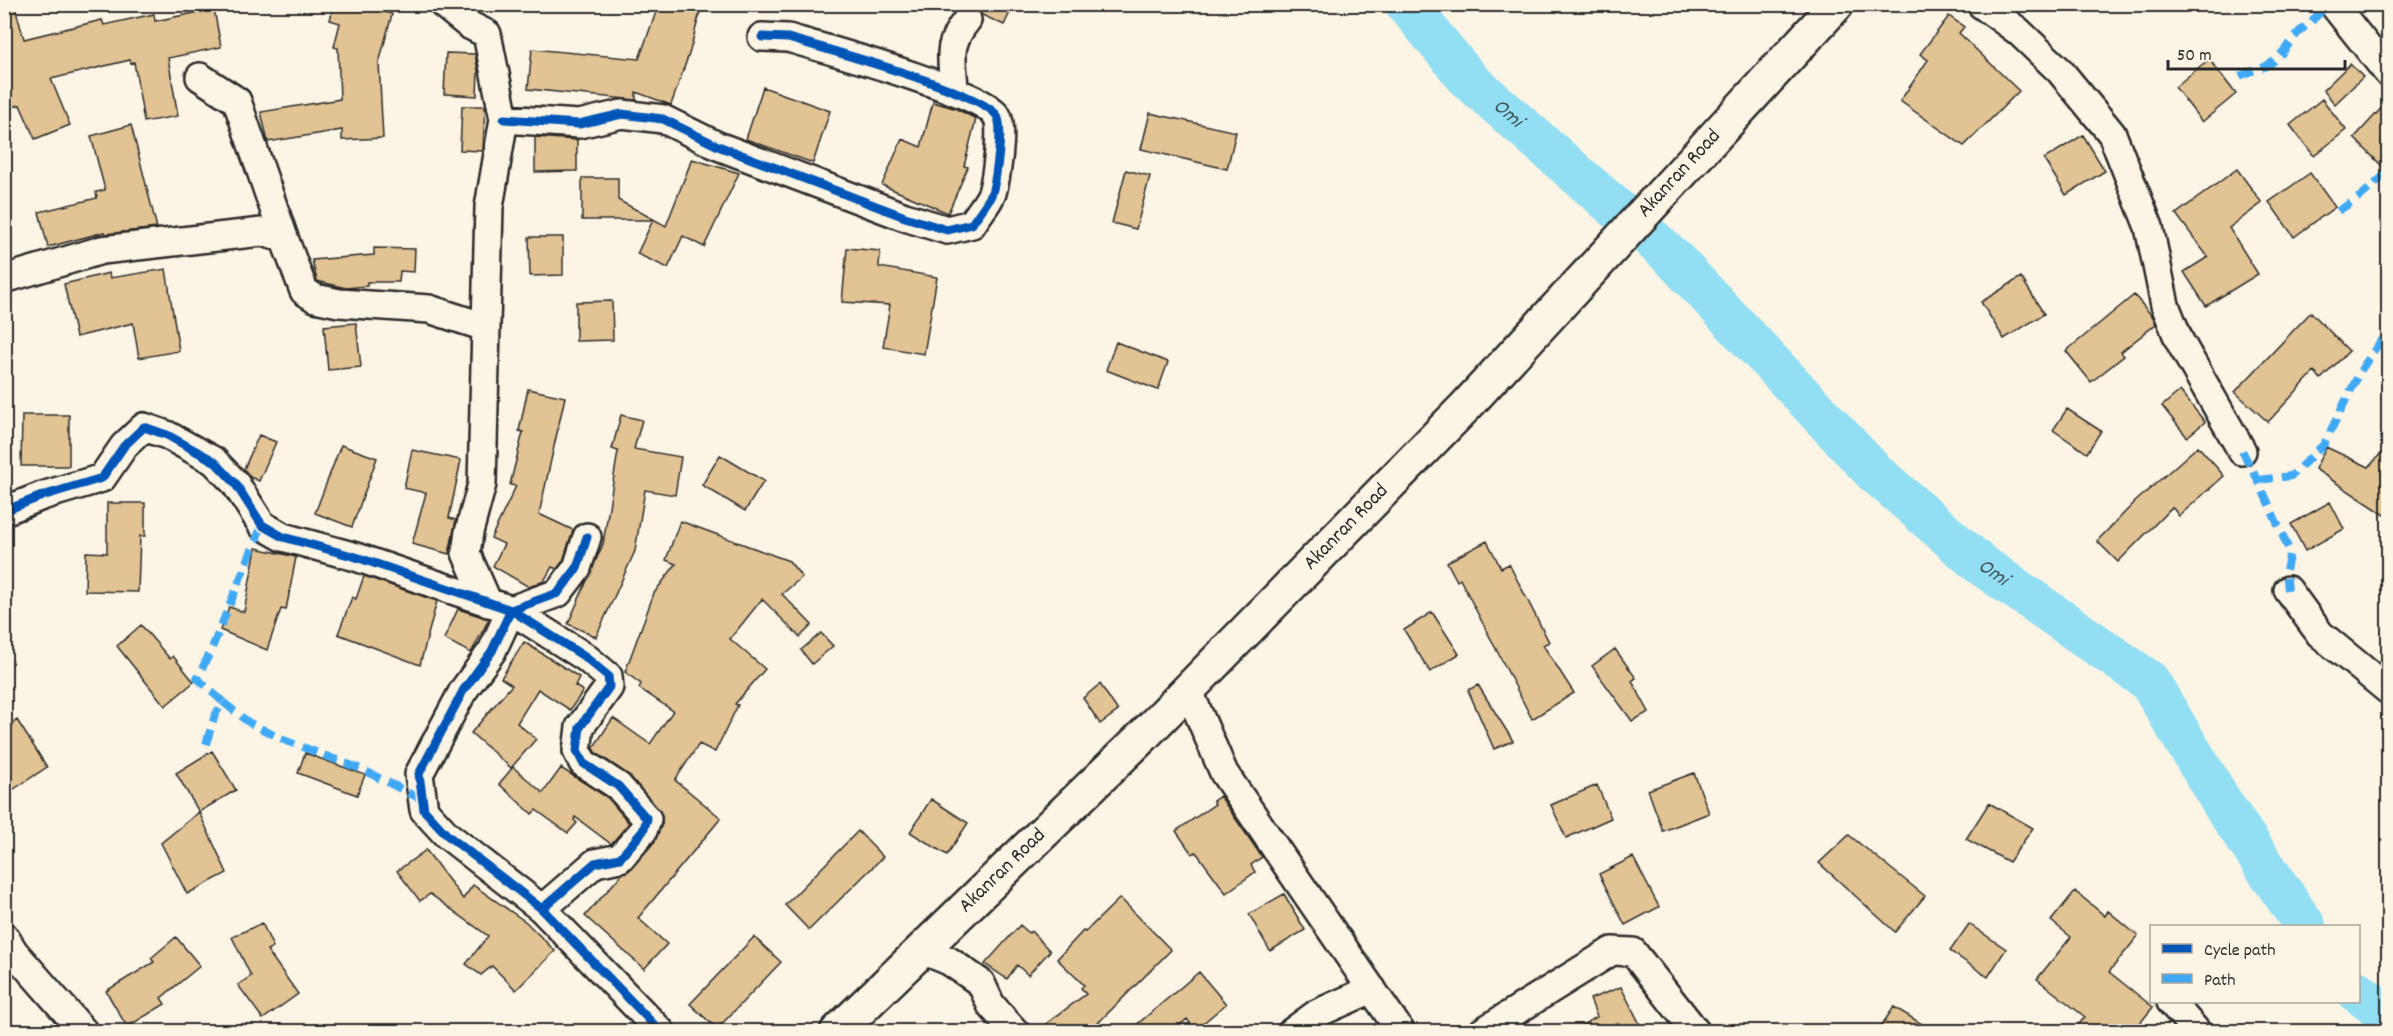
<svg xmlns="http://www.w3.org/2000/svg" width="2393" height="1036" viewBox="0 0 2393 1036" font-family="Dekko,sans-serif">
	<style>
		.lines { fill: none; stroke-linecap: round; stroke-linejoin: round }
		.river { stroke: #92def2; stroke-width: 42 }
		.building { fill: #e1c394; stroke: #2b2b2b; stroke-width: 1.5 }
		.street-casing { stroke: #2b2b2b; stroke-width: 32 }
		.secondary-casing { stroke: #2b2b2b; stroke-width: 38 }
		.street { stroke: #fcf5e5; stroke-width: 27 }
		.secondary { stroke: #fcf5e5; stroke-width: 33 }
		.quiet { stroke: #3fa9f5; stroke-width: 8; stroke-dasharray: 15 8; stroke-linecap: butt }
		.cycleway-casing { stroke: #fcf5e5; stroke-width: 13 }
		.cycleway { stroke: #0057b8; stroke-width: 9 }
		.labels { text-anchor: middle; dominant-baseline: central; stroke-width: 4.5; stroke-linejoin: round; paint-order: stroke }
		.street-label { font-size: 21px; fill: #2b2b2b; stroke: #fcf5e5 }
		.water-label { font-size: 22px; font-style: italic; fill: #45585d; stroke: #fcf5e5 }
	</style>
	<rect width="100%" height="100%" fill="#fcf5e5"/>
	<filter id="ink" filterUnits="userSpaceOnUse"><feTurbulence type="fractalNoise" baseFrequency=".0167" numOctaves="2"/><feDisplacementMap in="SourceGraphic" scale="12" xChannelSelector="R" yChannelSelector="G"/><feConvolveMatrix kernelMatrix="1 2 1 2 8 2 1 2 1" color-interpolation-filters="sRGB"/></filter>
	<g filter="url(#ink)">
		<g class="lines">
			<g class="river">
				<path id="s1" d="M 1406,4 L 1470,81 L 1619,211"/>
				<path id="s2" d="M 1652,239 L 1672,257 L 1874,472 L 1980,564 L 2149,681 L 2222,803 L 2305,926"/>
				<path d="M 2358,992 L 2388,1016"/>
			</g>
		</g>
		<path class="building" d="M 4,4 L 14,4 L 24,39 L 102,20 L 104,25 L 154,14 L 155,21 L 214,9 L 221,47 L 168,58 L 178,116 L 144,122 L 134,62 L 131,63 L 130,60 L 51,79 L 70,125 L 35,139 L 20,105 L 4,109 Z
			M 334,4 L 353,4 L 392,14 L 379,63 L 383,138 L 342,140 L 342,130 L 268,142 L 261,112 L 340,99 L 338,48 L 334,47 L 340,23 L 330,20 Z
			M 659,4 L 702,4 L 690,51 L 671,105 L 636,92 L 636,100 L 528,89 L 532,49 L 639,59 Z
			M 969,4 L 1014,4 L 1004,25 L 982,15 L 977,8 Z
			M 1949,16 L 1964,27 L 1959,33 L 2019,91 L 1964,146 L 1900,101 L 1928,60 L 1920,54 Z
			M 446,53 L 475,54 L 478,70 L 477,96 L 444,94 Z
			M 2209,59 L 2236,94 L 2202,122 L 2175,87 Z
			M 2350,64 L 2363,77 L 2335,104 L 2323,90 Z
			M 763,87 L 830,111 L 813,163 L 746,139 Z
			M 2322,99 L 2346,130 L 2314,156 L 2290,125 Z
			M 2388,101 L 2388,172 L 2354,138 Z
			M 933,102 L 957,109 L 976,119 L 964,166 L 968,167 L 948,213 L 882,185 L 902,139 L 921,147 Z
			M 462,106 L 485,106 L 483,151 L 460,150 Z
			M 1150,113 L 1236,132 L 1227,169 L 1141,149 Z
			M 131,125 L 157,228 L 106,234 L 105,232 L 48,247 L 39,212 L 97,198 L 96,192 L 105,190 L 91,136 Z
			M 2083,135 L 2105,171 L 2066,195 L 2044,159 Z
			M 535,137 L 577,140 L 577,171 L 535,172 Z
			M 692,159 L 739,173 L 704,247 L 683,236 L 668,268 L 637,254 L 653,220 L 582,220 L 582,178 L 618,178 L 618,200 L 666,226 Z
			M 2237,169 L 2262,203 L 2229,228 L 2258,274 L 2206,306 L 2184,272 L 2208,257 L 2176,214 Z
			M 1126,170 L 1150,176 L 1136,229 L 1112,223 Z
			M 2310,173 L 2335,207 L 2294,237 L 2269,202 Z
			M 529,237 L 563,237 L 563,275 L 530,276 Z
			M 374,248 L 415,249 L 414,272 L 400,271 L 399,282 L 367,282 L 367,286 L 346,288 L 317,281 L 312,260 L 374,255 Z
			M 847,248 L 880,251 L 879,267 L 937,277 L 924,354 L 883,347 L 890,305 L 842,302 Z
			M 166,269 L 179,351 L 139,358 L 133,323 L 76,337 L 64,284 L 109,273 L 110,278 Z
			M 2021,277 L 2044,314 L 2004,339 L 1981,302 Z
			M 2134,295 L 2153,317 L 2156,324 L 2121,352 L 2124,356 L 2091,382 L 2066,351 Z
			M 612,301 L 613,340 L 576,341 L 576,302 Z
			M 2311,312 L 2349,351 L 2321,379 L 2314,372 L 2268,422 L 2235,392 Z
			M 356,323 L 361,367 L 328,370 L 324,326 Z
			M 1116,342 L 1168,362 L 1158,390 L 1106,370 Z
			M 528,389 L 565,397 L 539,514 L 573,530 L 563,561 L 557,569 L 552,567 L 544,581 L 529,587 L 493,566 L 504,544 L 491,538 L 516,486 L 510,485 L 523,432 L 519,431 Z
			M 2180,391 L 2205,422 L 2187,437 L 2162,406 Z
			M 2067,409 L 2101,431 L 2087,453 L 2053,430 Z
			M 22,415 L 69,415 L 69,466 L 21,466 Z
			M 621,415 L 642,420 L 634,449 L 681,457 L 675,495 L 645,490 L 635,551 L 596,637 L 568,624 L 603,544 L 618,451 L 612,449 Z
			M 259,435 L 276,442 L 259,481 L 250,477 L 244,469 Z
			M 341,445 L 377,458 L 352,527 L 315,513 Z
			M 2388,445 L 2388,517 L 2315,469 L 2326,447 L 2369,467 Z
			M 2198,446 L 2224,476 L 2179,516 L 2172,507 L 2118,562 L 2097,541 L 2135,502 Z
			M 412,450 L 461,460 L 449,518 L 456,520 L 449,554 L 412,544 L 426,493 L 404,488 Z
			M 720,455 L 764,481 L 745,511 L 702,485 Z
			M 2330,502 L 2344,529 L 2305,551 L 2291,524 Z
			M 107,503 L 145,503 L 145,536 L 140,536 L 138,592 L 85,591 L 86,552 L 107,553 Z
			M 680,521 L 789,561 L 802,577 L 782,594 L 812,625 L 800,637 L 762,599 L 730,639 L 765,669 L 735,704 L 738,705 L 715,752 L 699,744 L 675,780 L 721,818 L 638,918 L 667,944 L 644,969 L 585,916 L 622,874 L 632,868 L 655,841 L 662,824 L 662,815 L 630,776 L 595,752 L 593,748 L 613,718 L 650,744 L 673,711 L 639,688 L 641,684 L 625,672 L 654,593 L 676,564 L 666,560 Z
			M 1487,541 L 1501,568 L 1509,564 L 1549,642 L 1543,645 L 1574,693 L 1532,719 L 1460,579 L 1457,581 L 1447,562 Z
			M 256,548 L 296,557 L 286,610 L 281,609 L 267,650 L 220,630 L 229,607 L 244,612 Z
			M 364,576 L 437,601 L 420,665 L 338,634 L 352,597 L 356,599 Z
			M 458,609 L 489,619 L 471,653 L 444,639 Z
			M 1432,612 L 1459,654 L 1430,672 L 1404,630 Z
			M 141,625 L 170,659 L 173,656 L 194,682 L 165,706 L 117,646 Z
			M 821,633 L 833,646 L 812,664 L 801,650 Z
			M 524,642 L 579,677 L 575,686 L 583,691 L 570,710 L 538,689 L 517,723 L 536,739 L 511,768 L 471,733 L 512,685 L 501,678 Z
			M 1615,649 L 1636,678 L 1632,681 L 1649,712 L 1632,721 L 1592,666 Z
			M 1100,684 L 1118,711 L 1100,724 L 1083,698 Z
			M 1478,685 L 1513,741 L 1494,749 L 1468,690 Z
			M 17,720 L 47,767 L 11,791 L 4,781 L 4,729 Z
			M 212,751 L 236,790 L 199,812 L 176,773 Z
			M 305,753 L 365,775 L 357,795 L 298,773 Z
			M 513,767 L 543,793 L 561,768 L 608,798 L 629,823 L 611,844 L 575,817 L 574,820 L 577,823 L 568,833 L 536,810 L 532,814 L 499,784 Z
			M 1694,773 L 1709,813 L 1663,831 L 1648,790 Z
			M 1597,785 L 1611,818 L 1566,838 L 1551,805 Z
			M 1220,796 L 1262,857 L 1251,865 L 1255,872 L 1226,893 L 1196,852 L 1192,854 L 1176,831 L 1215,804 L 1213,801 Z
			M 931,799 L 968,823 L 947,855 L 910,832 Z
			M 1989,803 L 2033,828 L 2009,862 L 1966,839 Z
			M 199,812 L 227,873 L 187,894 L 161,843 Z
			M 858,831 L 883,857 L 809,930 L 785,905 Z
			M 1849,835 L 1925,896 L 1895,932 L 1819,863 Z
			M 426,850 L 463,899 L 473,885 L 526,922 L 555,951 L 516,990 L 492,966 L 481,975 L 466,964 L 488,936 L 430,894 L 420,901 L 397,871 Z
			M 1633,857 L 1659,907 L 1625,925 L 1599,874 Z
			M 2075,891 L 2105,916 L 2108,911 L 2138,936 L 2109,972 L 2153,1007 L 2133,1032 L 2072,1032 L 2085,1017 L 2037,979 L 2071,937 L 2051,921 Z
			M 1284,894 L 1305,930 L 1270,951 L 1249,914 Z
			M 1120,898 L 1171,950 L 1089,1032 L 1035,1032 L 1086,994 L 1081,988 L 1084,985 L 1057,959 L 1083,931 L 1085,932 Z
			M 262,923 L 273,947 L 267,950 L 298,994 L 263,1019 L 238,985 L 251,976 L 232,937 Z
			M 1969,924 L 2006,949 L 1988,977 L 1950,951 Z
			M 1020,925 L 1029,933 L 1031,931 L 1050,951 L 1028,975 L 1017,965 L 1007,979 L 985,964 Z
			M 176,937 L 200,966 L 161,998 L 165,1004 L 127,1027 L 106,991 L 154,962 L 151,958 Z
			M 754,937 L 781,962 L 717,1029 L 690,1004 Z
			M 1199,972 L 1226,1004 L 1195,1030 L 1187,1019 L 1171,1032 L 1128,1032 Z
			M 1621,987 L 1644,1032 L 1569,1032 L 1597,1017 L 1590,999 Z
			M 1894,1007 L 1935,1032 L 1877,1032 Z"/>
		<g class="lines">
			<defs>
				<path id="street" d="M 443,4 L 469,25 L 487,34 L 504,119 L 489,207 L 482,484 L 469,532 L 466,553 L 488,603
					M 1981,4 L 2018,31 L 2060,71 L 2112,134 L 2149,227 L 2165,305 L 2179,340 L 2242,451
					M 2333,4 L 2388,73
					M 200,77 L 237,101 L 284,238
					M 954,90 C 953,59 945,47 967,20
					M 504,119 L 579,124 L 622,114 L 663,119 L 718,146 L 905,217 L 947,230 L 972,224 C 978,214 988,203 992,193 C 996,179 1004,128 997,116 C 983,92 822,48 788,38 L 762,37
					M 4,279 L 102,250 L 262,232 L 284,238 L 304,291 L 315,298 L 339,303 L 429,309 L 485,327
					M 4,511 L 42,496 L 102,478 L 124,446 L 144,427 L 167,435 L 214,461 L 235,483 L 262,525 L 283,537 L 356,557 L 511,610 L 558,593 L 577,568 L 587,537
					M 2288,590 L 2320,634 L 2388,690
					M 1188,689 L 1224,773 L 1401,1032
					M 542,909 L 595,863 L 620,858 L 643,831 L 647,819 L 618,786 L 583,763 L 577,751 L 580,727 L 609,687 L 608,676 L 585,657 L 511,610 L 492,651 L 463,691 L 419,774 L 424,810 L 447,835 L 542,909 L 661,1032
					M 4,936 L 14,952 L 84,1032
					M 922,950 L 949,961 L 981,983 L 991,1005 L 1015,1032
					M 2171,1002 L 2197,1032
					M 1292,1032 L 1318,1013 L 1372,989
					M 1482,1032 L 1612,951 L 1633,952 L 1696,1032"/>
				<g id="secondary">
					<path id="s3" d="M 837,1032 L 1143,736 L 1467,405 L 1837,4"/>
				</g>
			</defs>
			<use href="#street" class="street-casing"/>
			<use href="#secondary" class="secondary-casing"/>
			<use href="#street" class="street"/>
			<use href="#secondary" class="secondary"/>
			<path class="quiet" d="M 2240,76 C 2249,71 2258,70 2266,66 C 2280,60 2289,42 2299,32 C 2309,23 2319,16 2326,4
				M 2338,211 L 2361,196 L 2388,172
				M 2242,451 L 2258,480 L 2290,552 L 2286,570 L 2288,590
				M 2258,480 L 2291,476 L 2324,444 L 2361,370 L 2388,330
				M 223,702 L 248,722 L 286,741 L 361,769 L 423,800
				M 206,744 L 215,715 L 223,702 L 197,678 L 210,653 L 262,525"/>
			<defs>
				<path id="cycleway" d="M 504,119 L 579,124 L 622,114 L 663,119 L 718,146 L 905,217 L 947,230 L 972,224 C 978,214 988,203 992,193 C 996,179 1004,128 997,116 C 983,92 822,48 788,38 L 762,37
					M 4,511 L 42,496 L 102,478 L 124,446 L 144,427 L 167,435 L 214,461 L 235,483 L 262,525 L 283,537 L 356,557 L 511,610 L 558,593 L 577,568 L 587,537
					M 542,909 L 595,863 L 620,858 L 643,831 L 647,819 L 618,786 L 583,763 L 577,751 L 580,727 L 609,687 L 608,676 L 585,657 L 511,610 L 492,651 L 463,691 L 419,774 L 424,810 L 447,835 L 542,909 L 661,1032"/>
			</defs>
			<use href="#cycleway" class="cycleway-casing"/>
			<use href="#cycleway" class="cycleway"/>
		</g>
	</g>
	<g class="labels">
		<g class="street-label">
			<text stroke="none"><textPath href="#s3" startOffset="1203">Akanran Road</textPath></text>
			<text stroke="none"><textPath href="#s3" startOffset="717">Akanran Road</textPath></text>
			<text stroke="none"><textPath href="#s3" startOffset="231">Akanran Road</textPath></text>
		</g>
		<g class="water-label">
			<text stroke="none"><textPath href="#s1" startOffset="150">Omi</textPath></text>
			<text stroke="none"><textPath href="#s2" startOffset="478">Omi</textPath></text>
		</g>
	</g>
	<rect width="2393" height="1036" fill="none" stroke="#fcf5e5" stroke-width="24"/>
	<rect x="12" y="12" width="2369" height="1012" fill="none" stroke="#2b2b2b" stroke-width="2" filter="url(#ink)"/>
	<rect x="2150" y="925" width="210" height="78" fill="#fcf5e5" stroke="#a8a49b" stroke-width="1.5"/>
	<rect x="2162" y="944" width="30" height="9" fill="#0057b8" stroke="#a8a49b" stroke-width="1.5"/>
	<text x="2204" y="955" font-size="18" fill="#2b2b2b">Cycle path</text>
	<rect x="2162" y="974" width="30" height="9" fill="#3fa9f5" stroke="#a8a49b" stroke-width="1.5"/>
	<text x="2204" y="985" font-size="18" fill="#2b2b2b">Path</text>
	<path d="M2168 60v9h177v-9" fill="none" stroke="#2b2b2b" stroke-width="3"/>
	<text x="2177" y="60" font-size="18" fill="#2b2b2b" stroke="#fcf5e5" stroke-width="4.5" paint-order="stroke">50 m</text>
</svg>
